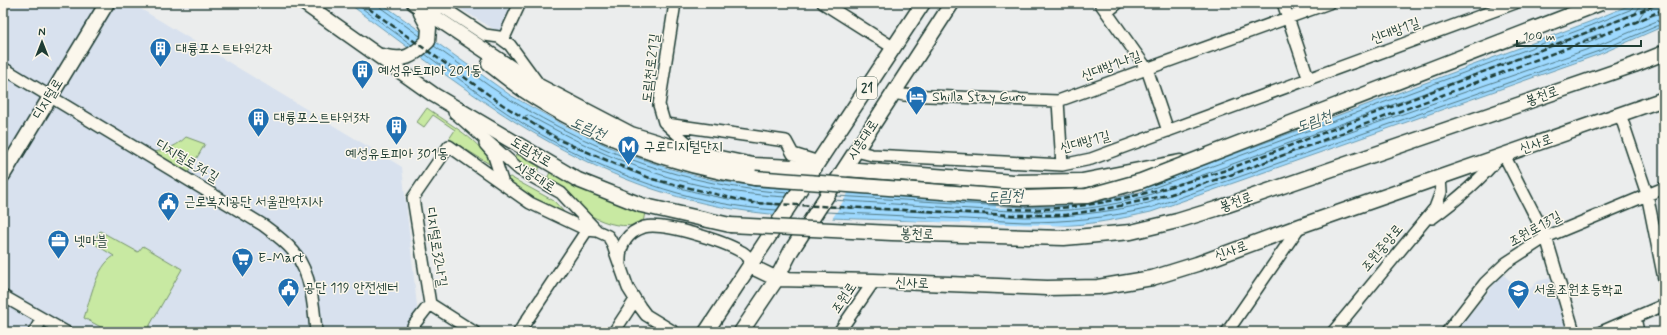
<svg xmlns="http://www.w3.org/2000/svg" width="1667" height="335" viewBox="0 0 1667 335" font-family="Mynerve,'Poor Story',sans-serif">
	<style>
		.built { fill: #d8e1ee }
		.green { fill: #c8e9a2; stroke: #74936b }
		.water { fill: #9ed9ff; stroke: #6b9bae }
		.pier { fill: #ebeded }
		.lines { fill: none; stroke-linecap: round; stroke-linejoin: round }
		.shore { stroke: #527b85; stroke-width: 1 }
		.minor-casing { stroke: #1f3d34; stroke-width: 14 }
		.major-casing { stroke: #1f3d34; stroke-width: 17 }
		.minor { stroke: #fbf7ec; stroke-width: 11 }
		.major { stroke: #fbf7ec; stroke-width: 14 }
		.rail { stroke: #1f3d34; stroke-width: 2.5; stroke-dasharray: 6 3; stroke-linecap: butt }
		.major-bridge-casing { stroke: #1f3d34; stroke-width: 17; stroke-linecap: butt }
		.major-bridge { stroke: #fbf7ec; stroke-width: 14 }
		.labels { text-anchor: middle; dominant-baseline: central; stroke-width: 3; stroke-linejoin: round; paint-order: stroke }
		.shield { fill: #fbf7ec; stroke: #61756b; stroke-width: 1 }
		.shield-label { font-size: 13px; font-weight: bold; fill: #1f3d34 }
		.street-label { font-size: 14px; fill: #1f3d34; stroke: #fbf7ec }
		.poi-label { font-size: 14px; fill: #1f3d34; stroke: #fbf7ec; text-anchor: start }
		.water-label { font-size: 15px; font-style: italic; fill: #385c5d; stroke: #fbf7ec }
	</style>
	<rect width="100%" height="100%" fill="#ebeded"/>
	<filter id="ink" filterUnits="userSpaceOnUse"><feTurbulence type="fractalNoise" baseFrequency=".025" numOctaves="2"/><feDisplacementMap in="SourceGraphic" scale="8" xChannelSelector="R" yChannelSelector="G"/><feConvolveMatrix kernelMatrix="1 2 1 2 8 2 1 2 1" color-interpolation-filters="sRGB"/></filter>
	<g filter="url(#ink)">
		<path class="built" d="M 3,3 L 131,3 L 402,167 L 417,306 L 417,332 L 3,332 Z
			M 451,3 L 515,3 L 500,33 Z
			M 1503,274 L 1524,295 L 1538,281 L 1555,277 L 1568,325 L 1566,330 L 1561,332 L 1455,332 Z"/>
		<path class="green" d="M 427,108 C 446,122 485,143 491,165 L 449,139 L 455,130 L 433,115 L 424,127 L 417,122 Z
			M 186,137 L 205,144 L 185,178 L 143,153 C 160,152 174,149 186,137 Z
			M 516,154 L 540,167 L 534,178 L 514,157 Z
			M 550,172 L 621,204 L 645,212 L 643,223 C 606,235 573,204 545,184 Z
			M 510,177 L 554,201 L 564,212 L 562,214 L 532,200 L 508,182 L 507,178 Z
			M 100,231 L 138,252 L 143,246 L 182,269 L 146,332 L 110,332 L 84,318 C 91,297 96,267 114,256 L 93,243 Z"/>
		<path class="water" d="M 348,3 L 381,3 L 510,95 L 566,126 L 618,151 L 671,169 L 713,180 L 761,187 L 1024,203 L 1143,188 L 1589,22 L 1635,3 L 1664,3 L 1664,26 L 1600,54 L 1151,212 C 1120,219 1089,225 1057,226 C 1008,229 958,223 910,221 C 853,218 789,219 733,209 C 580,184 469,92 348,3 Z"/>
		<path class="pier" d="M 521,98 L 567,124 L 619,149 L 671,167 L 713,178 L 762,185 L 1024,201 L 1143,186 L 1316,121 L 1145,187 L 1145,191 L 1086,204 L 996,208 L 996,201 L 849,192 L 832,219 L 775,216 L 793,188 L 737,184 L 694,175 L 663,166 L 620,150 L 573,130 L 520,100 Z
			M 865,220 L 1080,226 L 1023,228 Z"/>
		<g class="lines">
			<path class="shore" d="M 355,3 L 412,45
				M 379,3 L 381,8 L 420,36
				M 1646,3 L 1644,11 L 1639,18 L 1640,20 L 1664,12
				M 1601,34 L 1603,35 L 1602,37 L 1586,44 L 1583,43 L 1584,40 Z
				M 434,46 C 459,63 483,83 509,99 C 598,153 684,186 788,193
				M 425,54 C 469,86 511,119 558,144 C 625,180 701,206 777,210
				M 836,196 L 1023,207 L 1055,207 L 1088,204 L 1145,191 L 1590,26 L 1632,9 L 1634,3
				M 833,200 C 874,203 914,205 954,208 C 1025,212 1077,216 1146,196 L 1592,31 L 1635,13 L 1639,8 L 1640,3
				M 780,205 C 689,200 603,166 526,119 L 525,116 L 528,115 C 614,163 686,191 785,197
				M 829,207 L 1024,217 C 1066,217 1107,213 1148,203 L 1597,46 L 1664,18
				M 826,212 L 1024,222 C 1067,222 1107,218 1150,208 L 1599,51 L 1664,23"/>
			<defs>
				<path id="minor" d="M 675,3 L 659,105 L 664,122 L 686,142 L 688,151
					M 823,3 L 894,48
					M 1100,3 L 1147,69 L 1168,131
					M 1283,3 L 1309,80
					M 1107,12 L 1118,3
					M 430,14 L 441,6 L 485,35 L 499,37 L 510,45 L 537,82
					M 503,40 L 520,3
					M 3,68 L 263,225 C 274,233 285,241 294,252 C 311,273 314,306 316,332
					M 894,93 L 904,95 L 1058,101 L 1329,3
					M 1058,101 L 1062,165
					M 454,112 L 520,170 L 561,193 L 597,231
					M 1620,114 L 1647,194 L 1664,279
					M 666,124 L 786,141 L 793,154 L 819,162
					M 485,144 L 493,153 L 503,184
					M 858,149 L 860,152 L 872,155 L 1062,165 L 1091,159 L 1515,3
					M 1504,155 L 1546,237 L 1574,332
					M 1432,218 C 1457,200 1480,180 1499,157
					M 620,262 C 619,245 628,232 644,227 C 664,222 723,241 742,252 C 746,254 749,258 753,262
					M 3,296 L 66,332
					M 1635,318 L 1638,332
					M 34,332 L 42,319
					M 413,332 L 413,326 L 430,304
					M 474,332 L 430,304 L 413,198 L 449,146 L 530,203 L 587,230 L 597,231 L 608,236 L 612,243 L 628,288 L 640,307 L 646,315 L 674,332
					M 519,332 L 587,230
					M 614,332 L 635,300
					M 839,332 L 874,281
					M 1227,332 L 1300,226
					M 1333,332 L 1435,208 L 1441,192 L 1440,178
					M 1447,332 L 1485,283 L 1506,263 L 1546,237 L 1664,188
					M 1601,332 L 1664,305"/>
				<path id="major" d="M 304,3 L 434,95 L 578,180 L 641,205 L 730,225
					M 414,3 L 535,84 L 631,134 L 686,151 L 753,165 L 814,168
					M 382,56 C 404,62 412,57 428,41 L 429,28 L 421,13
					M 489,64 C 501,73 513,83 525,91 C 594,137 674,166 755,178
					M 845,169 L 1013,182 L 1082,181 L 1180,162
					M 3,175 L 107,3
					M 750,266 L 777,279 L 874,281 L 1047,288 L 1098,287 L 1152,278 L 1197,264 L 1300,226 L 1664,99
					M 706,332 L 923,3
					M 741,332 L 776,280 L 791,251 L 952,3"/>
			</defs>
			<use href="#minor" class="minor-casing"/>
			<use href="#major" class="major-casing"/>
			<use href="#minor" class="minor"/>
			<use href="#major" class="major"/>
			<path class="rail" d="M 361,3 L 503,105 L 559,140 L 652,179 L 753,203 L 1012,215 L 1066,215 L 1115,207 L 1171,194 L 1228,176 L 1636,22 L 1664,9
				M 1008,209 C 1083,213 1155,192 1226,170 L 1635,14 L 1659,3"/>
			<defs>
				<path id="major-bridge" d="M 755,178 L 1024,198 L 1087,196 L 1141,181 L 1601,3
					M 730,225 L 892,233 L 1064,238 L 1131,232 L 1177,221 L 1216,209 L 1634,65 L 1664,53"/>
			</defs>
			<use href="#major-bridge" class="major-bridge-casing"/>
			<use href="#major-bridge" class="major-bridge"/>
		</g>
	</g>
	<defs>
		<symbol id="building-pin" viewBox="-11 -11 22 30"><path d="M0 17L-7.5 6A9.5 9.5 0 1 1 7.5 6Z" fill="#1f6fb2" stroke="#fbf7ec"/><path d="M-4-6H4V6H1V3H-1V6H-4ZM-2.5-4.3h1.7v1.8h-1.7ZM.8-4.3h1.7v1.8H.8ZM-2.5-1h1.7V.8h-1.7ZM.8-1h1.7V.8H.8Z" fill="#fff"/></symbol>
		<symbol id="hotel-pin" viewBox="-11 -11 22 30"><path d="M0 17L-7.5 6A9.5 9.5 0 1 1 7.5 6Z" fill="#1f6fb2" stroke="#fbf7ec"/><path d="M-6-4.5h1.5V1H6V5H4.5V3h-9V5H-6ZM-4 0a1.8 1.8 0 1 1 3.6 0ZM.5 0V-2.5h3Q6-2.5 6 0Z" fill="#fff"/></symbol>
		<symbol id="metro-pin" viewBox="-11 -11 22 30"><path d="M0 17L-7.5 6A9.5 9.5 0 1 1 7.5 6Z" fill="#1f6fb2" stroke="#fbf7ec"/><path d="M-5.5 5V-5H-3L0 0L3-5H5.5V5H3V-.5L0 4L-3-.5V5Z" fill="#fff"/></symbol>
		<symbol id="civic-pin" viewBox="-11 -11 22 30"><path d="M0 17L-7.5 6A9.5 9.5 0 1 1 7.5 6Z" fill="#1f6fb2" stroke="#fbf7ec"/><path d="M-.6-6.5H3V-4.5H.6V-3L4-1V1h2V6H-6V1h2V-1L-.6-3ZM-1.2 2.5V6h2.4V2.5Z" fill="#fff"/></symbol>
		<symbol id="office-pin" viewBox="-11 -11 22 30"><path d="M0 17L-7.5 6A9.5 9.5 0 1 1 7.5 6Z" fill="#1f6fb2" stroke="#fbf7ec"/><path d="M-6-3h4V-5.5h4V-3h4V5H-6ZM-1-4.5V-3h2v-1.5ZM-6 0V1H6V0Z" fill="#fff"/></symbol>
		<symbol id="supermarket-pin" viewBox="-11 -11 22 30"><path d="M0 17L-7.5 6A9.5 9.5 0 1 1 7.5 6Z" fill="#1f6fb2" stroke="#fbf7ec"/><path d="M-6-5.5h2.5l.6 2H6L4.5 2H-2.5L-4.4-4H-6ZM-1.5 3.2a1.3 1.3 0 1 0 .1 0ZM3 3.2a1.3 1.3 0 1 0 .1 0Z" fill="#fff"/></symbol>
		<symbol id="school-pin" viewBox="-11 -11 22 30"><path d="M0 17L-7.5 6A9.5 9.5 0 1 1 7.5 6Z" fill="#1f6fb2" stroke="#fbf7ec"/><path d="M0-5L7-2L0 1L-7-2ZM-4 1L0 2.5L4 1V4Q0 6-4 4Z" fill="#fff"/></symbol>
	</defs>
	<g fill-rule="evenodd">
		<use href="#building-pin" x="148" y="36" width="25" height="34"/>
		<use href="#building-pin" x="350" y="58" width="25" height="34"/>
		<use href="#hotel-pin" x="904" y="84" width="25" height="34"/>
		<use href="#building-pin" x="246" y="106" width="25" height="34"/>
		<use href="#building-pin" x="384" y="114" width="25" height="34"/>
		<use href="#metro-pin" x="616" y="134" width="25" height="34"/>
		<use href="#civic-pin" x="156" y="190" width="25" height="34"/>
		<use href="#office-pin" x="46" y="228" width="25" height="34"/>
		<use href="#supermarket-pin" x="230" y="246" width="25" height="34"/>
		<use href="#civic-pin" x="276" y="276" width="25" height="34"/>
		<use href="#school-pin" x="1506" y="278" width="25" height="34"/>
	</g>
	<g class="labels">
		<rect class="shield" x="857" y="77" width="20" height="22" rx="3"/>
		<g class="shield-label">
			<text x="867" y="88">21</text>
		</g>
		<g class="street-label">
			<text transform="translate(1395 31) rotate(-20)">신대방1길</text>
			<text transform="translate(1111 66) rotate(-20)">신대방1나길</text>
			<text transform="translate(651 68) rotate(-83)">도림천로21길</text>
			<text transform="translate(1542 96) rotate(-19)">봉천로</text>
			<text transform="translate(48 99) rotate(-59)">디지털로</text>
			<text transform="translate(863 140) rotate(-57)">시흥대로</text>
			<text transform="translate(1085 142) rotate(-15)">신대방1길</text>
			<text transform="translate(1536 144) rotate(-19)">신사로</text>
			<text transform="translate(531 152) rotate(31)">도림천로</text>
			<text transform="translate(187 161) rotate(31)">디지털로34길</text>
			<text transform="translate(535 177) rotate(33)">시흥대로</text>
			<text transform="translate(1236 202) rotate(-19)">봉천로</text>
			<text transform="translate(1535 229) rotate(-29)">조원로13길</text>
			<text transform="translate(917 234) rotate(2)">봉천로</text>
			<text transform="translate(436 247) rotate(81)">디지털로32나길</text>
			<text transform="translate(1382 248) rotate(-50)">조원중앙로</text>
			<text transform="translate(1231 251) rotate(-20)">신사로</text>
			<text transform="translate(912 283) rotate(2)">신사로</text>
			<text transform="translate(844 298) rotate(-56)">조원로</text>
		</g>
		<g class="poi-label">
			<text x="176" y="49">대륭포스트타워2차</text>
			<text x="378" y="71">예성유토피아 201동</text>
			<text x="932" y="97">Shilla Stay Guro</text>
			<text x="274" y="118">대륭포스트타워3차</text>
			<text x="644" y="147">구로디지털단지</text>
			<text x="397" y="154" text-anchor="middle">예성유토피아 301동</text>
			<text x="184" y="202">근로복지공단 서울관악지사</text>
			<text x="74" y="241">넷마블</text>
			<text x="258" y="258">E-Mart</text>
			<text x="304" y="288">공단 119 안전센터</text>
			<text x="1534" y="290">서울조원초등학교</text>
		</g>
		<g class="water-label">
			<text transform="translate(1314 122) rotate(-20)">도림천</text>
			<text transform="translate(588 129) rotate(23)">도림천</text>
			<text transform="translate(1005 197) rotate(-2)">도림천</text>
		</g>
	</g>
	<rect width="1667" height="335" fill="none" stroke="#fbf7ec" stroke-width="16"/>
	<rect x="8" y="8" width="1651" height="319" fill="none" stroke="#1f3d34" stroke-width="1.5" filter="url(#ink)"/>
	<g transform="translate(42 42)" stroke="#fbf7ec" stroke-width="3" paint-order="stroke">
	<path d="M0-3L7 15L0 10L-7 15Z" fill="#1f3d34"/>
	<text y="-6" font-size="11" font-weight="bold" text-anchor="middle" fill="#1f3d34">N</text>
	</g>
	<path d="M1517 40v6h124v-6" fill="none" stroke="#1f3d34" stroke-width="2"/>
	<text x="1523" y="40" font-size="12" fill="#1f3d34" stroke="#fbf7ec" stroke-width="3" paint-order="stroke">100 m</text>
</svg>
